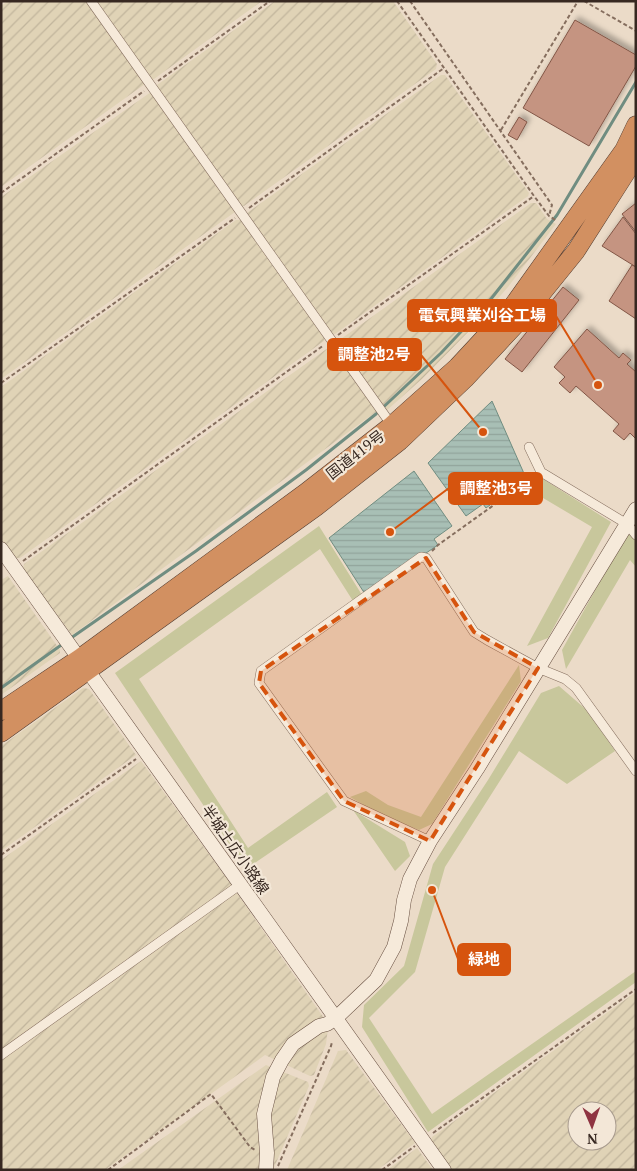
<svg xmlns="http://www.w3.org/2000/svg" width="637" height="1171" viewBox="0 0 637 1171" font-family="'PT Serif','Noto Sans JP',serif">
	<style>
		.farmland { fill: url(#farmland-furrows); fill-rule: evenodd }
		.green { fill: #c8c79c }
		.water { fill: url(#water-rules); stroke: #708d81 }
		.lines { fill: none; stroke-linecap: round; stroke-linejoin: round }
		.stream { stroke: #708d81; stroke-width: 3 }
		.building { fill: #c59481; stroke: #825646; filter: url(#shadow) }
		.street-casing { stroke: #856e5e; stroke-width: 10 }
		.secondary-casing { stroke: #674f41; stroke-width: 15 }
		.highway-casing { stroke: #533d32; stroke-width: 19 }
		.path { stroke: #856e5e; stroke-width: 2; stroke-dasharray: 4 2.5; stroke-linecap: butt }
		.street { stroke: #f6eada; stroke-width: 9 }
		.secondary { stroke: #f6eada; stroke-width: 14 }
		.highway { stroke: #d29061; stroke-width: 18 }
		.marked { fill: #d6540e; fill-opacity: 0.2; stroke: #d6540e; stroke-width: 4; stroke-dasharray: 10 6; stroke-linejoin: round }
		.labels { text-anchor: middle; dominant-baseline: central; stroke-width: 4.5; stroke-linejoin: round; paint-order: stroke }
		.street-label { font-size: 15px; fill: #372821; stroke: #f3e7d7 }
		.leader { fill: none; stroke: #d6540e; stroke-width: 2 }
		.callout-dot { fill: #d6540e; stroke: #f3e7d7; stroke-width: 2 }
		.callout { fill: #d6540e; stroke: #d6540e; stroke-width: 2 }
		.callout-label { font-size: 16px; text-anchor: middle; font-weight: bold; fill: #fff }
	</style>
	<defs>
		<pattern id="farmland-furrows" width="10" height="10" patternUnits="userSpaceOnUse" patternTransform="scale(1.25)"><rect width="10" height="10" fill="#e0d3b6"/><path d="M-1 1l2-2M0 10L10 0M9 11l2-2" fill="none" stroke="#c1b59c"/></pattern>
		<pattern id="water-rules" width="6" height="5" patternUnits="userSpaceOnUse" patternTransform="scale(1.25)"><rect width="6" height="5" fill="#a8bfb5"/><path d="M0 2.5h6" fill="none" stroke="#91a49b"/></pattern>
		<filter id="shadow"><feDropShadow dx="3.5" dy="-3.5" stdDeviation="2.5" flood-color="#0004"/></filter>
	</defs>
	<rect width="100%" height="100%" fill="#ebdbc8"/>
	<path class="farmland" d="M 8,1 L 86,1 L 145,84 L 1,187 L 1,6 Z
		M 94,1 L 262,1 L 154,79 L 149,79 Z
		M 275,1 L 393,1 L 437,64 L 436,69 L 244,206 L 238,206 L 156,89 L 157,85 Z
		M 441,75 L 445,75 L 529,193 L 528,196 L 335,334 L 330,334 L 246,217 L 247,213 Z
		M 151,92 L 235,212 L 1,379 L 1,197 Z
		M 531,203 L 536,203 L 547,219 L 556,224 L 508,287 L 476,324 L 422,379 L 386,411 L 337,345 L 338,341 Z
		M 236,220 L 241,220 L 325,337 L 324,341 L 20,558 L 15,558 L 1,539 L 1,387 Z
		M 328,348 L 332,348 L 377,411 L 72,635 L 23,569 L 24,564 Z
		M 8,576 L 60,650 L 60,653 L 1,695 L 1,580 Z
		M 83,688 L 89,689 L 136,755 L 1,851 L 1,746 Z
		M 141,761 L 233,887 L 1,1052 L 1,860 Z
		M 236,892 L 326,1021 L 328,1028 L 326,1044 L 314,1075 L 310,1076 L 265,1055 L 105,1170 L 1,1170 L 1,1060 Z
		M 636,992 L 636,1170 L 450,1170 L 431,1142 L 432,1137 ZM 577,1111 L 607,1111 L 607,1141 L 577,1141 Z
		M 346,1050 L 415,1143 L 377,1170 L 287,1170 L 338,1051 Z
		M 266,1065 L 308,1082 L 309,1086 L 273,1170 L 118,1170 Z
		M 417,1148 L 433,1170 L 387,1170 Z"/>
	<path class="green" d="M 543,479 L 611,522 L 548,638 L 527,646 L 592,527 L 533,492 Z
		M 319,526 L 362,595 L 353,601 L 320,549 L 139,679 L 248,848 L 327,792 L 337,807 L 246,869 L 115,673 Z
		M 628,531 L 636,541 L 636,567 L 630,560 L 566,669 L 562,650 Z
		M 519,665 L 521,681 L 432,824 L 419,830 L 381,815 L 350,797 L 366,791 L 388,805 L 421,817 Z
		M 559,686 L 589,712 L 615,751 L 567,784 L 519,751 L 445,867 L 415,972 L 369,1018 L 432,1114 L 636,971 L 636,982 L 428,1132 L 362,1027 L 364,1005 L 404,966 L 433,864 L 488,780 L 541,693 Z
		M 353,810 L 405,842 L 410,856 L 395,871 Z"/>
	<path class="water" d="M 492,401 L 526,478 L 486,508 L 483,504 L 466,516 L 428,463 Z
		M 414,471 L 452,526 L 434,539 L 438,545 L 365,594 L 329,538 Z"/>
	<g class="lines">
		<path class="stream" d="M 71,638 L 196,551 L 306,470 L 376,414 L 441,353 L 487,304 L 557,215 L 636,82
			M 1,688 L 64,643"/>
	</g>
	<path class="building" d="M 575,20 L 636,55 L 636,66 L 589,146 L 523,108 Z
		M 519,117 L 527,122 L 517,140 L 508,135 Z
		M 636,203 L 636,232 L 622,214 Z
		M 623,217 L 636,234 L 636,267 L 602,246 Z
		M 632,265 L 636,267 L 636,319 L 609,301 Z
		M 563,287 L 579,300 L 522,372 L 505,359 Z
		M 587,329 L 619,358 L 623,353 L 631,360 L 627,364 L 636,372 L 636,439 L 630,433 L 624,440 L 613,431 L 619,424 L 576,386 L 570,393 L 559,383 L 565,377 L 554,367 Z"/>
	<g class="lines">
		<defs>
			<path id="street" d="M 91,1 L 393,427
				M 529,447 L 541,472 L 627,524 L 636,535
				M 430,841 L 344,801 L 259,683 L 261,671 L 421,557 L 426,558 L 428,561 L 474,632 L 487,640 L 538,668 L 565,679 L 576,688 L 636,771
				M 1,1055 L 241,884"/>
			<path id="secondary" d="M 1,549 L 444,1170
				M 266,1170 L 267,1153 L 264,1114 L 273,1077 L 282,1060 L 293,1044 L 319,1026 L 327,1024 L 336,1018 L 376,980 L 394,947 L 401,921 L 404,900 L 410,879 L 430,841 L 477,769 L 636,509"/>
			<path id="highway" d="M 1,711 L 80,658 L 305,493 L 392,425 L 457,367 L 509,311 L 624,150 L 636,125
				M 1,733 L 316,507 L 400,441 L 465,379 L 521,319 L 576,251 L 636,157"/>
		</defs>
		<use href="#street" class="street-casing"/>
		<use href="#secondary" class="secondary-casing"/>
		<use href="#highway" class="highway-casing"/>
		<path class="path" d="M 397,1 L 534,196 L 549,216 L 557,221
			M 410,1 L 552,205 L 549,216
			M 584,1 L 636,31
			M 1,2 L 2,1
			M 158,81 L 270,1
			M 501,130 L 578,1
			M 1,193 L 144,91
			M 249,208 L 444,68
			M 338,335 L 534,196
			M 1,383 L 235,218
			M 432,551 L 438,545 L 533,477
			M 23,561 L 324,345
			M 1,855 L 136,759
			M 433,1133 L 636,989
			M 278,1166 L 331,1046 L 332,1042
			M 108,1170 L 211,1094 L 250,1147 L 255,1150
			M 382,1170 L 415,1146"/>
		<use href="#street" class="street"/>
		<use href="#secondary" class="secondary"/>
		<use href="#highway" class="highway"/>
	</g>
	<path class="marked" d="M 426,558 L 474,632 L 538,668 L 430,841 L 344,801 L 259,683 L 261,671 Z"/>
	<g class="labels">
		<g class="street-label">
			<text transform="translate(355 454) rotate(-38)">国道419号</text>
			<text transform="translate(236 849) rotate(55)">半城土広小路線</text>
		</g>
	</g>
	<path class="leader" d="M598 385L556 316M483 432L421 355M390 532L449 488M432 890L458 959"/>
	<g class="callout-dot">
		<circle cx="598" cy="385" r="5"/>
		<circle cx="483" cy="432" r="5"/>
		<circle cx="390" cy="532" r="5"/>
		<circle cx="432" cy="890" r="5"/>
	</g>
	<g class="callout">
		<rect x="408" y="300" width="148" height="31" rx="5"/>
		<rect x="328" y="339" width="93" height="31" rx="5"/>
		<rect x="449" y="473" width="93" height="31" rx="5"/>
		<rect x="458" y="944" width="52" height="31" rx="5"/>
	</g>
	<g class="callout-label">
		<text x="482" y="321">電気興業刈谷工場</text>
		<text x="374" y="360">調整池2号</text>
		<text x="496" y="494">調整池3号</text>
		<text x="484" y="965">緑地</text>
	</g>
	<rect width="637" height="1171" fill="none" stroke="#372821" stroke-width="5"/>
	<g transform="translate(592 1126) rotate(178)"><circle r="24" fill="#f3e7d7" stroke="#a89b8e"/>
	<path d="M0-4L9 19L0 12L-9 19Z" fill="#8f3441"/>
	<text y="-8" font-size="14" font-weight="bold" text-anchor="middle" fill="#372821">N</text>
	</g>
</svg>
